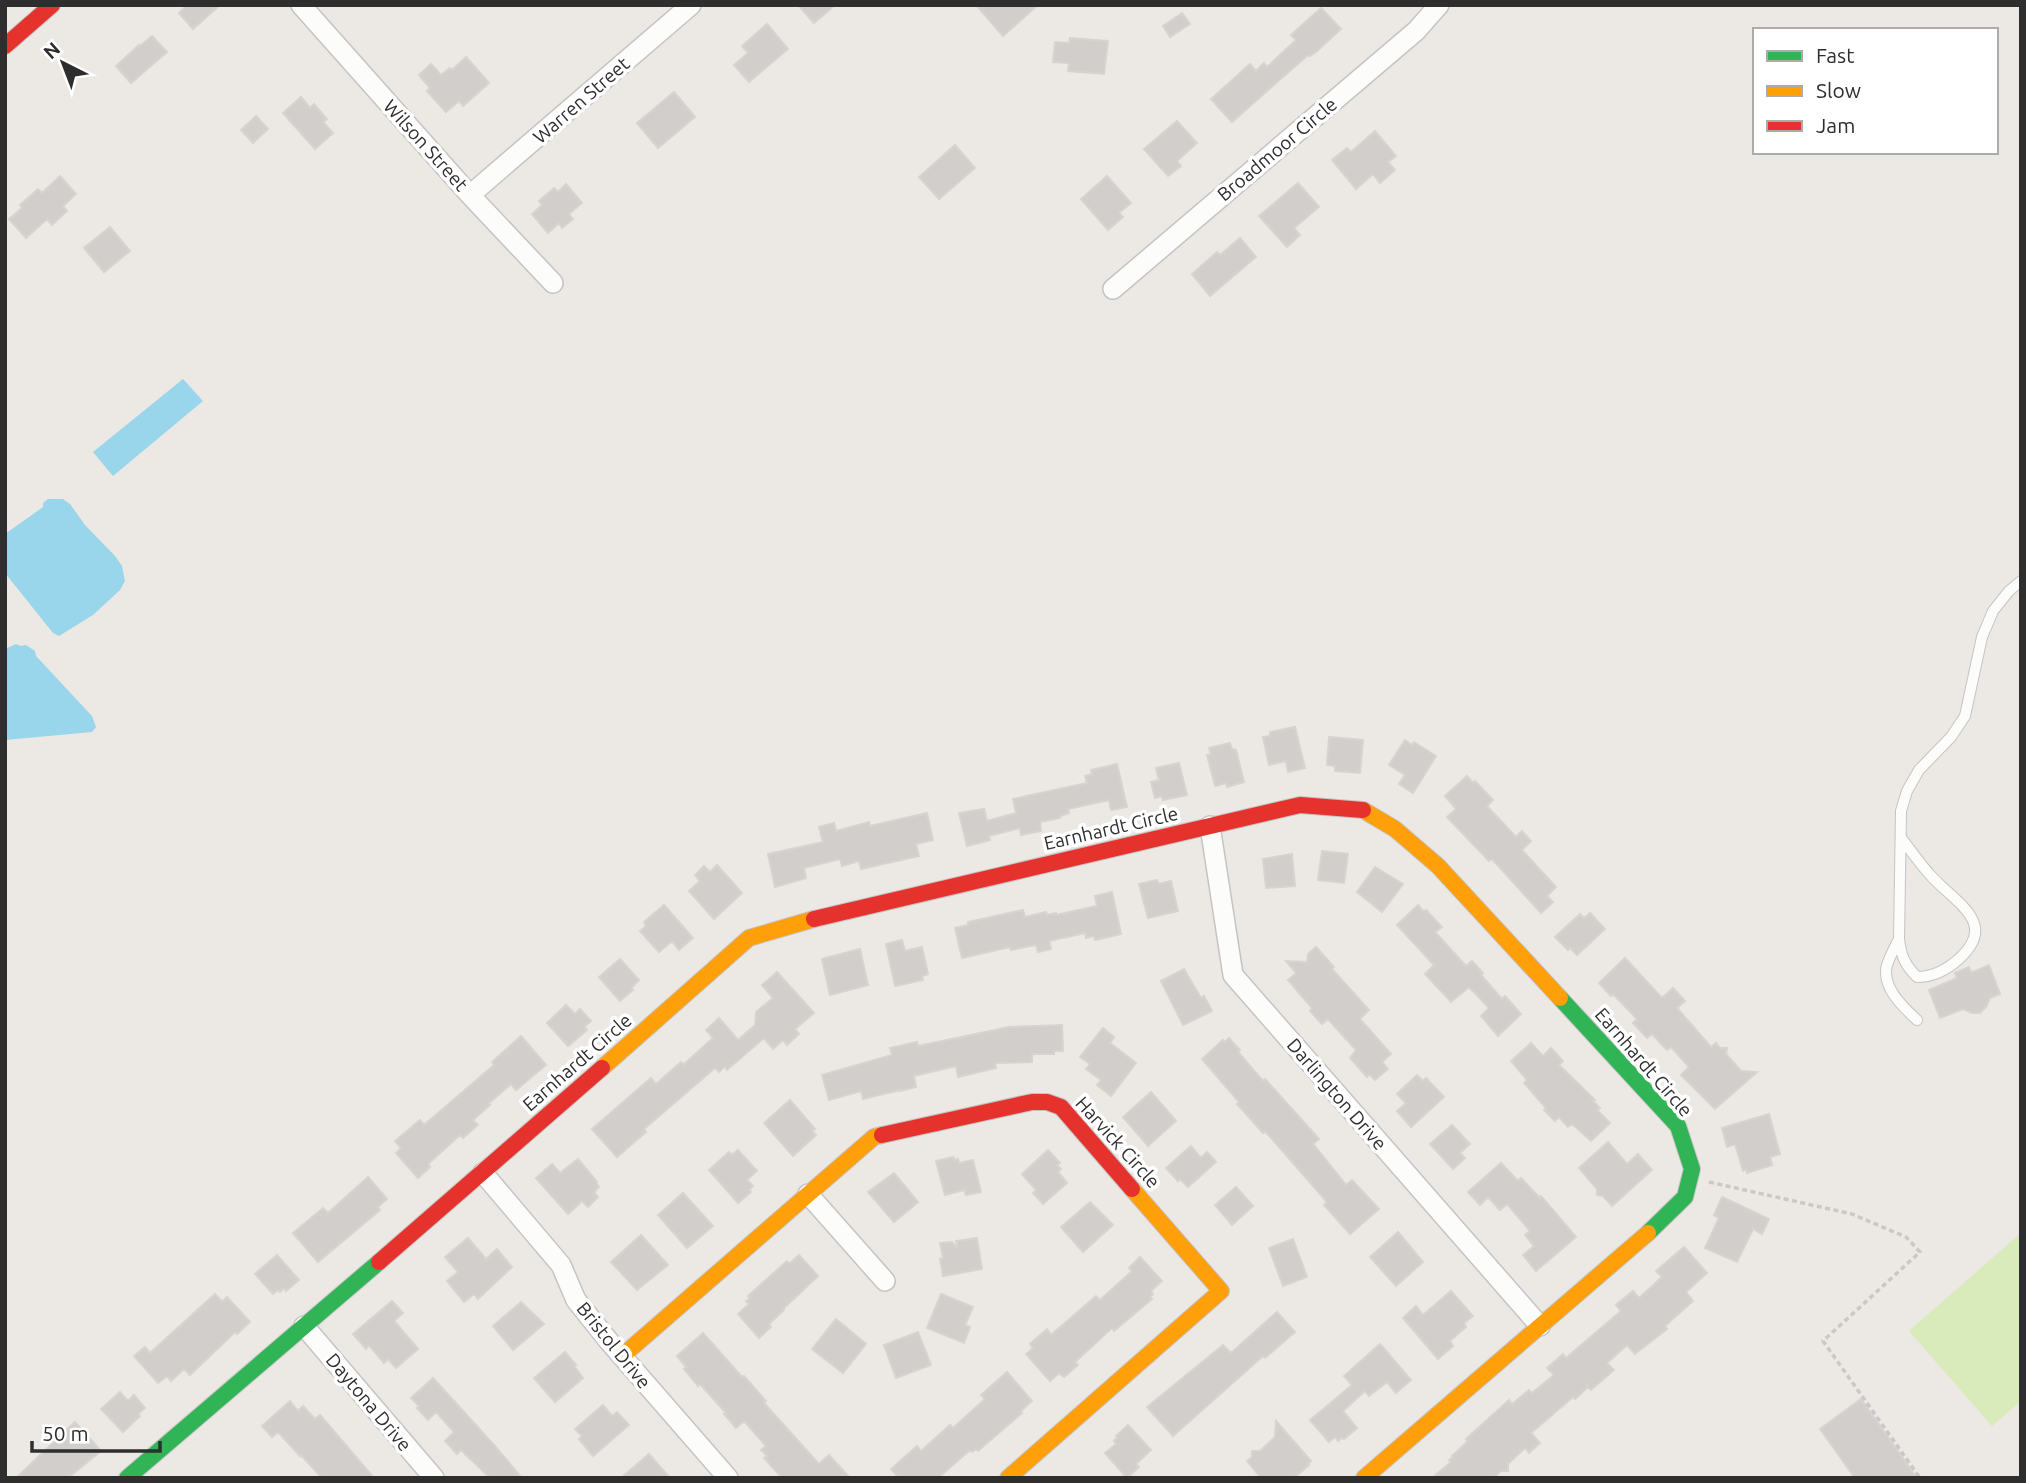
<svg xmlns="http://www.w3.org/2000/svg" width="2026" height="1483" viewBox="0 0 2026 1483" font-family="Ubuntu,sans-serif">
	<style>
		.pitch { fill: #d9eabb }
		.water { fill: #99d6ec }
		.building { fill: #d1cecb; stroke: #d7d4d0; stroke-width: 2 }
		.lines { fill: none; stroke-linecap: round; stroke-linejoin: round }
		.lane-casing { stroke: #c5c4c5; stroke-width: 12 }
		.street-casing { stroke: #c5c4c5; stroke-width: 22 }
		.fast-casing { stroke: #c5c4c5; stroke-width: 18 }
		.slow-casing { stroke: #c5c4c5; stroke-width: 18 }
		.jam-casing { stroke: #c5c4c5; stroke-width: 18 }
		.path { stroke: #c9c9c8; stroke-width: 3.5; stroke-dasharray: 5 3.5; stroke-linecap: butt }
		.lane { stroke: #fcfcfb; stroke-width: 10 }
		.street { stroke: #fcfcfb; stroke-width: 19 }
		.fast { stroke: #30b455; stroke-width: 16 }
		.slow { stroke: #ff9f0a; stroke-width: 16 }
		.jam { stroke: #e5322d; stroke-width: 16 }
		.labels { text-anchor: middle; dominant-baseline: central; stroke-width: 7; stroke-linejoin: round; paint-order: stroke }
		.street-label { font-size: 19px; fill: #2e2e2e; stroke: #fff }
	</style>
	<rect width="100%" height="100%" fill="#ece8e4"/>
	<path class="pitch" d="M 2021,1233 L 2021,1401 L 1992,1426 L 1909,1331 Z"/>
	<path class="water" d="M 183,379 L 203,401 L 113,476 L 93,452 Z
		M 48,499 L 63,499 L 70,504 L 85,525 L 115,556 L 122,566 L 125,581 L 120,590 L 93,615 L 59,636 L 53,633 L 5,573 L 5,534 L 43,507 L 43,503 Z
		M 16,644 L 21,646 L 26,645 L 35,651 L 36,656 L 92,716 L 96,727 L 92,732 L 5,740 L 5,649 Z"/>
	<path class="building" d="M 187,5 L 220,5 L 193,29 L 179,13 Z
		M 798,5 L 835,5 L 814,23 Z
		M 976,5 L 1038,5 L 1003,36 Z
		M 1321,8 L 1341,29 L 1316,52 L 1310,56 L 1308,55 L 1232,122 L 1211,99 L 1250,64 L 1256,71 L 1264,63 L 1267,67 L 1296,40 L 1291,35 Z
		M 1182,13 L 1190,24 L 1170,37 L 1163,26 Z
		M 767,24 L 788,49 L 749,82 L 734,65 L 748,53 L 742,46 Z
		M 152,36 L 167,52 L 131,83 L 116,66 L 139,45 L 140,46 Z
		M 1070,38 L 1108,41 L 1104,74 L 1068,71 L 1069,63 L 1053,62 L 1055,42 L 1069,43 Z
		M 466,57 L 489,83 L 463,106 L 459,101 L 446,112 L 427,91 L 430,88 L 419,75 L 431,64 L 441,75 L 450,68 L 452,70 Z
		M 674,92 L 695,117 L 658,148 L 637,123 Z
		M 301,97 L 310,108 L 314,104 L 327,119 L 323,122 L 333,133 L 315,149 L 283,113 Z
		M 256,116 L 268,129 L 253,143 L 241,130 Z
		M 1177,121 L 1197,143 L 1177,161 L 1181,166 L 1168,176 L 1144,149 Z
		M 1375,131 L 1396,156 L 1388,162 L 1395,170 L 1380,183 L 1373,174 L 1356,189 L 1332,160 L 1347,148 L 1351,152 Z
		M 955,145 L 975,168 L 939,199 L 919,177 Z
		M 60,176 L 76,194 L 63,206 L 67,211 L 52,225 L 47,219 L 26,238 L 9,219 L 22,208 L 20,205 L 38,189 L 42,193 Z
		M 1107,176 L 1131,203 L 1119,213 L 1123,217 L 1108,230 L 1081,199 Z
		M 1298,183 L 1319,207 L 1294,228 L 1300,235 L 1287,247 L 1259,216 Z
		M 566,184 L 582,203 L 569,214 L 573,219 L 562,228 L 559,223 L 548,233 L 532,214 L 542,205 L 539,201 L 554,188 L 558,192 Z
		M 110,227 L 130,251 L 104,272 L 84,248 Z
		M 1240,238 L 1256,257 L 1210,296 L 1192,274 L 1217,252 L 1220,255 Z
		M 1295,727 L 1305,768 L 1288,772 L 1286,761 L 1269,765 L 1263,737 L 1270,736 L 1270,732 Z
		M 1329,737 L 1363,740 L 1360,773 L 1335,771 L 1335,766 L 1327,765 Z
		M 1405,740 L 1412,745 L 1414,742 L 1436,756 L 1413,793 L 1399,784 L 1405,775 L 1389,765 Z
		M 1230,743 L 1232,749 L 1236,750 L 1244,782 L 1227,787 L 1226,783 L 1215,786 L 1207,755 L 1211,754 L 1209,748 Z
		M 1179,763 L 1187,795 L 1163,800 L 1162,796 L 1155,798 L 1151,782 L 1159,780 L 1156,768 Z
		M 1117,764 L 1127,807 L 1111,810 L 1109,800 L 1068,809 L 1069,813 L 1060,816 L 1060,818 L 1040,822 L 1041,831 L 1021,835 L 1020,828 L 989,836 L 990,840 L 967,846 L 959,813 L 984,809 L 987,821 L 1016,813 L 1013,799 L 1087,783 L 1085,776 L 1092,774 L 1091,770 Z
		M 1467,776 L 1473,783 L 1475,781 L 1493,800 L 1487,806 L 1516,837 L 1522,831 L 1531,841 L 1522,850 L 1556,887 L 1547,896 L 1553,902 L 1541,913 L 1492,859 L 1489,861 L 1447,817 L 1456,809 L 1445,796 Z
		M 927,813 L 933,840 L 916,844 L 919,856 L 861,869 L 859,861 L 842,866 L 840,859 L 804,868 L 806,878 L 775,887 L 768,854 L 823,842 L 819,827 L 834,823 L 836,831 L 869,822 L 870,826 Z
		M 1322,851 L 1348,854 L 1344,883 L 1318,880 Z
		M 1292,854 L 1295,886 L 1266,888 L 1263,859 Z
		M 717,865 L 742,893 L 714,919 L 689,891 L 700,881 L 695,875 L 704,866 L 710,872 Z
		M 1375,867 L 1403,884 L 1382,912 L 1357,892 Z
		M 1157,880 L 1159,884 L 1171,881 L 1178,911 L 1148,918 L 1139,884 Z
		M 1112,892 L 1121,934 L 1095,940 L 1094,936 L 1086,938 L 1085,933 L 1049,941 L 1051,949 L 1038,952 L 1036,945 L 1011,950 L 1010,947 L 962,958 L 955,928 L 968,925 L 968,922 L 1023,910 L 1025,917 L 1046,912 L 1047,915 L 1056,913 L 1056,915 L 1097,906 L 1095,896 Z
		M 664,905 L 693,938 L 679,950 L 672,941 L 659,952 L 640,931 L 646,926 L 644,922 Z
		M 1418,905 L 1424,912 L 1426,910 L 1442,927 L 1435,932 L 1466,966 L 1472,961 L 1483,973 L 1481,975 L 1502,999 L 1505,996 L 1521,1014 L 1498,1036 L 1481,1016 L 1489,1008 L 1469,987 L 1451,1002 L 1425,974 L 1434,965 L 1397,925 Z
		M 1590,913 L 1605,929 L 1577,955 L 1570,948 L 1568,950 L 1555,937 L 1580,914 L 1584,918 Z
		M 902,940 L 905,951 L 922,947 L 928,974 L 922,976 L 923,980 L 895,986 L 886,944 Z
		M 1316,947 L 1334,967 L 1332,969 L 1369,1010 L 1360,1019 L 1391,1054 L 1382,1062 L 1388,1069 L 1375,1080 L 1369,1074 L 1367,1077 L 1350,1058 L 1356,1050 L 1328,1019 L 1322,1024 L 1310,1011 L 1312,1008 L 1288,980 L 1296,973 L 1286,961 L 1307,962 L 1308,954 Z
		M 860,949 L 868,985 L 830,995 L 822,959 Z
		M 1625,958 L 1662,998 L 1673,988 L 1685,1001 L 1677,1008 L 1711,1047 L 1716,1043 L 1720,1048 L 1727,1048 L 1726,1054 L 1741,1071 L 1757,1072 L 1715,1109 L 1681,1075 L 1689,1067 L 1671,1047 L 1667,1050 L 1652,1034 L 1647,1038 L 1633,1023 L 1637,1019 L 1613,994 L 1611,996 L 1599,983 Z
		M 620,959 L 639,980 L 631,988 L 633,990 L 620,1001 L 599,977 Z
		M 1989,965 L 2000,994 L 1990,998 L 1986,1007 L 1980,1013 L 1972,1013 L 1963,1009 L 1940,1018 L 1929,990 L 1957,978 L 1955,973 L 1969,967 L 1971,973 Z
		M 1184,969 L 1201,998 L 1204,996 L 1212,1011 L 1183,1025 L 1161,981 Z
		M 777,972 L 814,1013 L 795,1029 L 799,1034 L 787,1045 L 783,1040 L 773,1049 L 764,1038 L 727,1070 L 725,1066 L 719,1072 L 715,1068 L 644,1129 L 646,1132 L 617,1157 L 592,1129 L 651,1078 L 656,1084 L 681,1062 L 683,1065 L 713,1038 L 706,1030 L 719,1018 L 738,1040 L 755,1025 L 756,1012 L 773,998 L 762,985 Z
		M 566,1005 L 575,1014 L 580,1009 L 591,1021 L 584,1027 L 587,1030 L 568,1046 L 547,1023 Z
		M 1062,1025 L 1063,1051 L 1054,1051 L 1054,1054 L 1032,1054 L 1032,1062 L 995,1063 L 996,1068 L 958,1077 L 956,1066 L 914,1076 L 916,1087 L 900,1091 L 900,1090 L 863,1099 L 861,1091 L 829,1100 L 822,1075 L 892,1055 L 890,1048 L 917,1042 L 918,1046 L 1009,1027 Z
		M 1103,1028 L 1114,1037 L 1110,1043 L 1136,1063 L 1111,1096 L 1097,1085 L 1101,1080 L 1086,1069 L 1090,1064 L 1080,1057 Z
		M 521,1036 L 546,1065 L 516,1090 L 511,1084 L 488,1104 L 490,1105 L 473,1120 L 478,1125 L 463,1138 L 460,1135 L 428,1164 L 430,1167 L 418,1178 L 396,1153 L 401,1148 L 395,1141 L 420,1120 L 424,1125 L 494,1065 L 492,1062 Z
		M 1229,1038 L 1240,1050 L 1238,1052 L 1263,1081 L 1265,1079 L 1319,1139 L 1313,1144 L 1346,1185 L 1352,1180 L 1379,1209 L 1350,1234 L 1324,1205 L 1327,1202 L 1265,1131 L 1263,1133 L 1237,1104 L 1239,1102 L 1202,1059 L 1223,1040 L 1225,1042 Z
		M 1531,1043 L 1543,1056 L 1551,1048 L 1563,1061 L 1559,1065 L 1595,1100 L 1593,1101 L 1600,1108 L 1597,1110 L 1610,1123 L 1591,1141 L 1572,1124 L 1568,1127 L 1559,1117 L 1555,1121 L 1544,1110 L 1546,1108 L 1524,1083 L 1527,1080 L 1511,1061 Z
		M 1417,1075 L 1423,1081 L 1426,1078 L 1444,1097 L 1411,1127 L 1397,1111 L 1406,1103 L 1397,1094 Z
		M 1151,1092 L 1176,1121 L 1148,1146 L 1123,1117 Z
		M 790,1100 L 815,1129 L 812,1131 L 816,1135 L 793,1156 L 764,1123 Z
		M 1769,1114 L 1780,1154 L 1770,1157 L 1772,1165 L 1747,1173 L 1746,1169 L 1743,1171 L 1735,1144 L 1727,1147 L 1722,1128 Z
		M 1452,1125 L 1470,1144 L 1460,1153 L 1465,1158 L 1453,1169 L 1430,1144 Z
		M 1608,1142 L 1627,1164 L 1638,1154 L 1652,1170 L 1612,1206 L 1603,1196 L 1597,1195 L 1597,1189 L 1579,1168 Z
		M 1191,1146 L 1201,1158 L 1207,1152 L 1216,1162 L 1188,1187 L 1180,1179 L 1178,1181 L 1166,1168 Z
		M 738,1150 L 757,1171 L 747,1180 L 753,1186 L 749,1190 L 751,1192 L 738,1203 L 709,1170 L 729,1152 L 732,1155 Z
		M 1048,1150 L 1060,1163 L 1057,1165 L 1061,1169 L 1058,1172 L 1067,1183 L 1043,1204 L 1033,1193 L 1036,1190 L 1022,1174 Z
		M 953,1157 L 954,1160 L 958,1159 L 959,1163 L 973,1160 L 981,1192 L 966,1195 L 964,1190 L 945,1195 L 936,1161 Z
		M 578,1159 L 597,1182 L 596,1183 L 599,1187 L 594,1192 L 598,1197 L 588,1207 L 582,1201 L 568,1214 L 536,1178 L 552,1164 L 560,1173 Z
		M 1501,1163 L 1518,1181 L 1521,1178 L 1540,1198 L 1541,1196 L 1576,1237 L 1536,1271 L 1523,1255 L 1534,1246 L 1525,1235 L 1530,1231 L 1507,1204 L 1500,1210 L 1488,1197 L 1480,1205 L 1468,1192 Z
		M 894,1173 L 918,1202 L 894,1222 L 868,1192 Z
		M 368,1177 L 387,1199 L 378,1207 L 380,1210 L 318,1262 L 293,1233 L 323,1208 L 328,1213 Z
		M 1236,1187 L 1253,1206 L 1232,1225 L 1215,1205 Z
		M 683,1193 L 713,1226 L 687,1248 L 658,1215 Z
		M 1722,1197 L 1769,1219 L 1762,1234 L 1753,1229 L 1737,1262 L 1705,1248 L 1719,1218 L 1714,1215 Z
		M 1090,1202 L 1113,1225 L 1083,1252 L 1061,1227 Z
		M 1398,1232 L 1423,1262 L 1396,1286 L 1370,1257 Z
		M 641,1235 L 668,1265 L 637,1290 L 611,1262 Z
		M 468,1238 L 486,1259 L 497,1249 L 512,1267 L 478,1299 L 474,1294 L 464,1302 L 447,1281 L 458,1272 L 445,1257 Z
		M 977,1238 L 982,1269 L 943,1276 L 940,1259 L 943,1258 L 940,1243 L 952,1242 L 958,1249 L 956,1241 Z
		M 1293,1239 L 1307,1277 L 1283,1286 L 1269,1248 Z
		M 1684,1247 L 1707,1273 L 1686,1292 L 1693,1301 L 1665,1326 L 1667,1329 L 1635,1354 L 1627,1345 L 1607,1363 L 1614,1370 L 1591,1390 L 1588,1387 L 1575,1399 L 1573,1397 L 1531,1433 L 1540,1443 L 1529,1453 L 1525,1448 L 1508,1464 L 1508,1471 L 1501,1471 L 1493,1478 L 1432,1478 L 1451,1462 L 1449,1460 L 1453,1457 L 1452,1456 L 1468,1441 L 1466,1439 L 1509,1400 L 1512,1404 L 1529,1390 L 1532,1393 L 1554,1375 L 1547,1368 L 1563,1354 L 1566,1358 L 1621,1311 L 1616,1305 L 1633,1291 L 1639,1298 L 1662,1277 L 1656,1271 Z
		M 277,1255 L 299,1280 L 286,1291 L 284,1288 L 280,1292 L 278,1290 L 273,1294 L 255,1274 Z
		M 799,1255 L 818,1276 L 783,1309 L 784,1310 L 769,1324 L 771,1327 L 759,1338 L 738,1314 L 749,1304 L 746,1301 L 750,1298 L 748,1296 L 787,1261 L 789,1264 Z
		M 1140,1257 L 1162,1281 L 1151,1291 L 1153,1294 L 1150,1297 L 1152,1299 L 1114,1331 L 1112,1328 L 1075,1362 L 1078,1365 L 1064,1377 L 1059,1373 L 1050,1381 L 1026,1354 L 1033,1348 L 1030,1344 L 1047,1329 L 1051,1335 L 1096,1296 L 1100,1300 L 1132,1271 L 1129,1268 Z
		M 1451,1291 L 1473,1316 L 1464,1323 L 1466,1327 L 1450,1341 L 1453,1346 L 1438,1359 L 1403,1318 L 1416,1306 L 1423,1315 Z
		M 215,1294 L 222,1302 L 227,1297 L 250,1322 L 237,1334 L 235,1332 L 190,1375 L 184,1369 L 171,1381 L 167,1376 L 158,1383 L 134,1356 L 145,1347 L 150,1353 Z
		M 941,1294 L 973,1307 L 965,1325 L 970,1327 L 964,1343 L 927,1328 Z
		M 392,1301 L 403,1313 L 394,1321 L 418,1349 L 396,1368 L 388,1359 L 384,1363 L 369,1345 L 366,1349 L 353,1334 Z
		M 521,1302 L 544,1324 L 513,1350 L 493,1326 Z
		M 1277,1312 L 1295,1332 L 1265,1358 L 1263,1356 L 1173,1436 L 1147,1407 L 1223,1345 L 1231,1353 Z
		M 836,1319 L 866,1344 L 843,1373 L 812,1349 Z
		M 918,1332 L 931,1365 L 896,1378 L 884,1345 Z
		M 703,1333 L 742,1377 L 744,1376 L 766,1401 L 764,1403 L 819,1464 L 829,1455 L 850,1478 L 782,1478 L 764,1458 L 767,1456 L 761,1450 L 766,1446 L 744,1421 L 736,1428 L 724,1414 L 726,1413 L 700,1384 L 698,1386 L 684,1369 L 686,1367 L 677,1356 Z
		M 1380,1344 L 1411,1380 L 1396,1393 L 1387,1382 L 1369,1396 L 1365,1391 L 1343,1411 L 1357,1428 L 1344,1439 L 1342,1438 L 1338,1441 L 1335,1437 L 1329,1442 L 1310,1420 L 1352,1385 L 1344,1376 Z
		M 565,1352 L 576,1365 L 574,1366 L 583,1378 L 555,1402 L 534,1378 Z
		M 1007,1372 L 1032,1401 L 1020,1412 L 1022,1413 L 978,1451 L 976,1449 L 972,1452 L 970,1450 L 938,1478 L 899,1478 L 891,1469 L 917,1446 L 921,1451 L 950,1425 L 953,1428 L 985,1399 L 981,1395 Z
		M 433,1378 L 494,1445 L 522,1478 L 490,1478 L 461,1450 L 457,1454 L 445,1441 L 454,1432 L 436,1412 L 428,1420 L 417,1408 L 419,1406 L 411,1398 Z
		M 120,1392 L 128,1401 L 134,1395 L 145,1408 L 138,1414 L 140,1416 L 123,1432 L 101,1409 Z
		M 1861,1399 L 1917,1478 L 1855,1478 L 1820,1429 Z
		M 290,1401 L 298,1411 L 303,1406 L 315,1419 L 320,1415 L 374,1478 L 322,1478 L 301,1455 L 300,1456 L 278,1432 L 272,1437 L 262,1426 Z
		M 603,1405 L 612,1416 L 617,1412 L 629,1425 L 593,1456 L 579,1439 L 582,1436 L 575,1429 Z
		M 1276,1421 L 1311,1461 L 1308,1464 L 1309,1465 L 1294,1478 L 1261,1478 L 1247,1461 L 1252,1457 L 1252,1451 L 1260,1451 L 1275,1437 Z
		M 75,1422 L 101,1451 L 68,1478 L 16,1478 Z
		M 1128,1425 L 1151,1450 L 1136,1464 L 1139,1467 L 1127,1478 L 1105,1453 L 1116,1444 L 1114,1441 L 1117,1438 L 1116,1436 Z
		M 649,1454 L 670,1478 L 621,1478 Z"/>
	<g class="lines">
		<defs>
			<path id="lane" d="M 1902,839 C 1912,852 1921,865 1932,877 C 1956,903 1998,923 1960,958 C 1948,969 1933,977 1917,977 C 1905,965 1901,956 1899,939 L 1901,811 L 1907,791 L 1919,770 L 1951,737 L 1965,716 L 1982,637 L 1993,611 L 2009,591 L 2021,581
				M 1899,939 C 1895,947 1890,956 1887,965 C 1881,987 1903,1007 1917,1020"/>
			<path id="street" d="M 301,5 L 470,195 L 553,283
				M 470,195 L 691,5
				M 1113,289 L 1416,31 L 1439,5
				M 1210,826 L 1233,975 L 1540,1326
				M 483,1173 L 561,1265 L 576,1300 L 607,1339 L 728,1478
				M 808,1194 L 885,1281
				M 304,1326 L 434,1478"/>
			<path id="fast" d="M 1560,998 L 1678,1126 L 1692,1169 L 1685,1197 L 1648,1233
				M 127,1478 L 379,1262"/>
			<path id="slow" d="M 1363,810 L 1395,829 L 1438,866 L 1560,998
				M 602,1068 L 749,938 L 814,919
				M 621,1357 L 874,1137 L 882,1135
				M 1008,1478 L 1221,1291 L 1132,1189
				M 1364,1478 L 1648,1233"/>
			<path id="jam" d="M 5,46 L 52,5
				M 814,919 L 1300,805 L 1363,810
				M 882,1135 L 1032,1102 L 1047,1102 L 1061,1107 L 1132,1189
				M 379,1262 L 602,1068"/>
		</defs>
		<use href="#lane" class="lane-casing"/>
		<use href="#street" class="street-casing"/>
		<use href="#fast" class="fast-casing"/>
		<use href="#slow" class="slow-casing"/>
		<use href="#jam" class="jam-casing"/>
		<path class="path" d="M 1709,1182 L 1852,1214 L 1906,1237 L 1920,1252 L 1823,1341 L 1920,1478"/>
		<use href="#lane" class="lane"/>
		<use href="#street" class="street"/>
		<use href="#fast" class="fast"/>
		<use href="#slow" class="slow"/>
		<use href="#jam" class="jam"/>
	</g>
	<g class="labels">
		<g class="street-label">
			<text transform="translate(581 100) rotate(-41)">Warren Street</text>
			<text transform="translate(426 145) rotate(48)">Wilson Street</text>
			<text transform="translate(1277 149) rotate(-40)">Broadmoor Circle</text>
			<text transform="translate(1111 828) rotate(-13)">Earnhardt Circle</text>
			<text transform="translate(577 1062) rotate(-41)">Earnhardt Circle</text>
			<text transform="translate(1644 1062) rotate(49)">Earnhardt Circle</text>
			<text transform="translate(1337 1094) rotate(49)">Darlington Drive</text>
			<text transform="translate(1118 1142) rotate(48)">Harvick Circle</text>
			<text transform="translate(614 1345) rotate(51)">Bristol Drive</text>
			<text transform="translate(369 1402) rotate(50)">Daytona Drive</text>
		</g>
	</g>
	<rect width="2026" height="1483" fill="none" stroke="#2e2e2e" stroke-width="14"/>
	<rect x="1753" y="28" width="245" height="126" fill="#ffffff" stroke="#ababab" stroke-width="2"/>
	<rect x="1767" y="51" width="35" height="10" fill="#30b455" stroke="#ababab" stroke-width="2"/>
	<text x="1816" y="63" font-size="21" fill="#2e2e2e">Fast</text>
	<rect x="1767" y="86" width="35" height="10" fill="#ff9f0a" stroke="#ababab" stroke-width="2"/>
	<text x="1816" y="98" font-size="21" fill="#2e2e2e">Slow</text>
	<rect x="1767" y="121" width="35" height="10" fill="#e5322d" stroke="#ababab" stroke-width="2"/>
	<text x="1816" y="133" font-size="21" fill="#2e2e2e">Jam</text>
	<g transform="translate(63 63) rotate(318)" stroke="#ffffff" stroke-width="5" paint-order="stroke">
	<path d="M0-5L12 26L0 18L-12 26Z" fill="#2e2e2e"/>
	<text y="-10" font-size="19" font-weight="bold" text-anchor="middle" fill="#2e2e2e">N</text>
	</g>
	<path d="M32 1441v10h128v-10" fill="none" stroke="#2e2e2e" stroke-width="3.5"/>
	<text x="42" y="1441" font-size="21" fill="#2e2e2e" stroke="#ffffff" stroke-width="5" paint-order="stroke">50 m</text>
</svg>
